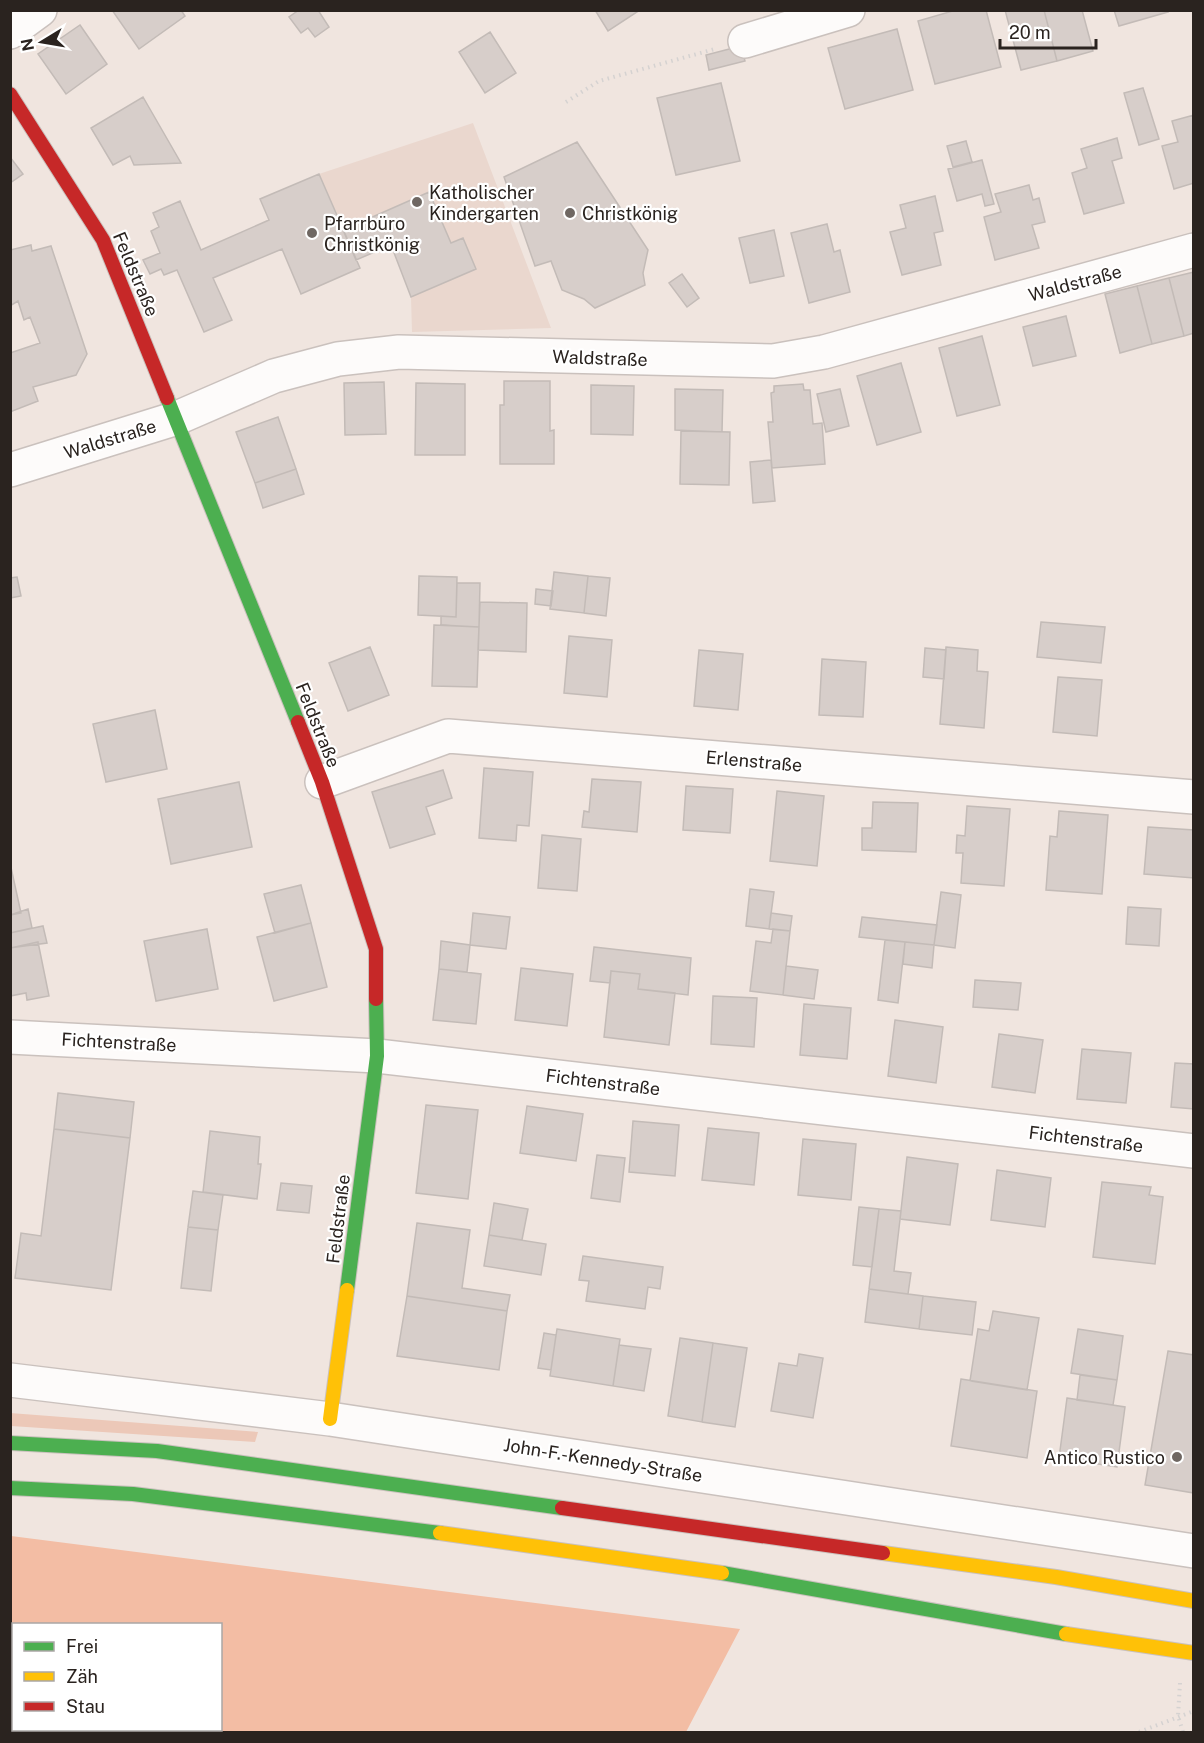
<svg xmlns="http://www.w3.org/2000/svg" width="1204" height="1743" viewBox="0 0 1204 1743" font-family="'Public Sans',sans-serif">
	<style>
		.built { fill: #ead7ce }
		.green { fill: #ecc8b8 }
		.forest { fill: #f3bda4; fill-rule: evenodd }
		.building { fill: #d7ceca; stroke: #c3bbb7; stroke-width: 1.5 }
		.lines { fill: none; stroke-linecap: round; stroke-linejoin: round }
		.street-casing { stroke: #cac1bd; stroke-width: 36 }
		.fast-casing { stroke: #cac1bd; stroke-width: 16 }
		.slow-casing { stroke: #cac1bd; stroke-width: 16 }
		.jam-casing { stroke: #cac1bd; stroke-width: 16 }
		.path { stroke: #d5d2d1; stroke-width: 4; stroke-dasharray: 1.5 4.5; stroke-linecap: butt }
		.street { stroke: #fdfbfa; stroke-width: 33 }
		.fast { stroke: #4caf50; stroke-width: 14 }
		.slow { stroke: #ffc107; stroke-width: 14 }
		.jam { stroke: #c62828; stroke-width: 14 }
		.poi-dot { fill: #6f6762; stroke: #fff; stroke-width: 2 }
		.labels { text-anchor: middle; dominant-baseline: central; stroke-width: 4.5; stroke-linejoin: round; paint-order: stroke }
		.poi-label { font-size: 18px; fill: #2a231f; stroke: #fff; text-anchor: start }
		.street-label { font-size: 18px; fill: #2a231f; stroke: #fff }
	</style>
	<rect width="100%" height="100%" fill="#f0e5df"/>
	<path class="built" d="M 473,123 L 551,328 L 412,332 L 411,297 L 392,245 L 356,260 L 319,174 Z"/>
	<path class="green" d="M 10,1413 L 258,1432 L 255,1442 L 11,1426 Z"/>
	<path class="forest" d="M 11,1536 L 740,1629 L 686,1732 L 11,1732 ZM 14,1624 L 220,1624 L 220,1730 L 14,1730 Z"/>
	<path class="building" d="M 112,10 L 181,10 L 185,16 L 139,49 Z
		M 299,10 L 318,10 L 329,27 L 315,37 L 308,28 L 301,33 L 289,17 Z
		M 595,10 L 640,10 L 608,31 Z
		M 956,10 L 986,10 L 1001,67 L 935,84 L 918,21 Z
		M 1005,10 L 1044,10 L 1057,61 L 1021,70 Z
		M 1044,10 L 1082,10 L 1093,51 L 1057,61 Z
		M 1114,10 L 1167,10 L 1168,12 L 1119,26 Z
		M 80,25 L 107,64 L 66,94 L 38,54 Z
		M 897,29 L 913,90 L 845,109 L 828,48 Z
		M 490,32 L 516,73 L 485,93 L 459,52 Z
		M 741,46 L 745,61 L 709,70 L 706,55 Z
		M 721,83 L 740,161 L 676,175 L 657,98 Z
		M 1143,88 L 1159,139 L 1139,145 L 1124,93 Z
		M 143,97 L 181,163 L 134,165 L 130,156 L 113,165 L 91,128 Z
		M 1194,115 L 1194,183 L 1174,189 L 1162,146 L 1178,142 L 1172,121 Z
		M 1117,138 L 1122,158 L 1112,161 L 1124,203 L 1084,214 L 1072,173 L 1087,168 L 1081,149 Z
		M 966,141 L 972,162 L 953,167 L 947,146 Z
		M 577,142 L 648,250 L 643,273 L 645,285 L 595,308 L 584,299 L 562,290 L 551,261 L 535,266 L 504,177 Z
		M 10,157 L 23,174 L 10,183 Z
		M 982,160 L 994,204 L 985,206 L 982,194 L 957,201 L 948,169 Z
		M 319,174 L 360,268 L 301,294 L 282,249 L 213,278 L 232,320 L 204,332 L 177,270 L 164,275 L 161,269 L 150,274 L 143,260 L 160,253 L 151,231 L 159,227 L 153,213 L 180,201 L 201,250 L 269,220 L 260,199 Z
		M 1029,185 L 1033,200 L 1039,198 L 1045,222 L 1032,225 L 1039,248 L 995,260 L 984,217 L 1001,212 L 995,194 Z
		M 429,192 L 451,243 L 463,238 L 476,269 L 411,297 L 391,245 L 356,260 L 343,230 Z
		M 935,196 L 943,231 L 934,233 L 941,265 L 902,275 L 890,232 L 906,228 L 900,205 Z
		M 827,224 L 834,252 L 840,250 L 850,292 L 809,303 L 791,233 Z
		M 774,230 L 784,276 L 750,283 L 739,238 Z
		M 31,245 L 32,251 L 51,246 L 87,354 L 76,375 L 33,387 L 38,401 L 10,412 L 10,353 L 40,343 L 30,317 L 24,320 L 18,301 L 10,306 L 10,250 Z
		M 1194,272 L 1194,333 L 1184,336 L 1169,278 Z
		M 682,274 L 699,298 L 687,307 L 669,283 Z
		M 1169,278 L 1184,336 L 1152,344 L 1137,286 Z
		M 1137,286 L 1152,344 L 1120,353 L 1105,294 Z
		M 1066,316 L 1076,356 L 1033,366 L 1023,327 Z
		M 982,336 L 1000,405 L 957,416 L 939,348 Z
		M 901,363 L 921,432 L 877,445 L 857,376 Z
		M 504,381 L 550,381 L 550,431 L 554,430 L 554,464 L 500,464 L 500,405 L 504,405 Z
		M 384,382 L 386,434 L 345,435 L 344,383 Z
		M 416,383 L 465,384 L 465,455 L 415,455 Z
		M 803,384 L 804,390 L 810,390 L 813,424 L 822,423 L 825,464 L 772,468 L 768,422 L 773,422 L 771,393 L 774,392 L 774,386 Z
		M 591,385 L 634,386 L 633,435 L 591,434 Z
		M 675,389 L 723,390 L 722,432 L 675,430 Z
		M 840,389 L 849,426 L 826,432 L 817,394 Z
		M 278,417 L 296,469 L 255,483 L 236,432 Z
		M 681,431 L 730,432 L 729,485 L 680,484 Z
		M 771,460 L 775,501 L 753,503 L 750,462 Z
		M 296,469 L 304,494 L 263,508 L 255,483 Z
		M 554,572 L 588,576 L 584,613 L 550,609 Z
		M 419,576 L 457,577 L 456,617 L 418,615 Z
		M 588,576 L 610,578 L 606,616 L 584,613 Z
		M 17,577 L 21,596 L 10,598 L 10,578 Z
		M 457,583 L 480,583 L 479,627 L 441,625 L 441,616 L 456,617 Z
		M 536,589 L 553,591 L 551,606 L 535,604 Z
		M 480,602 L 527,603 L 526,652 L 478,650 Z
		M 1041,622 L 1105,627 L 1101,663 L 1037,657 Z
		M 434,625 L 479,627 L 477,687 L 432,686 Z
		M 569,636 L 612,640 L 607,697 L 564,693 Z
		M 370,647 L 389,695 L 348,711 L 329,663 Z
		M 946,647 L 978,650 L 977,671 L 988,672 L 984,728 L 940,724 Z
		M 925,648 L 946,650 L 944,679 L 923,677 Z
		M 699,650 L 743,654 L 738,710 L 694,706 Z
		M 822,659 L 866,662 L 863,717 L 819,715 Z
		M 1058,677 L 1102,680 L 1097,736 L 1053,732 Z
		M 155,710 L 167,769 L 106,782 L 93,724 Z
		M 484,768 L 533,772 L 529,826 L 517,825 L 516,841 L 479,838 Z
		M 443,770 L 452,798 L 426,807 L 435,834 L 390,848 L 372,792 Z
		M 592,779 L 641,782 L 637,832 L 582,827 L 584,811 L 589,812 Z
		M 239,782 L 252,847 L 171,864 L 158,799 Z
		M 686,786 L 733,789 L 730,833 L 683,830 Z
		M 777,791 L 824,796 L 817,866 L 770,861 Z
		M 873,802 L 918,803 L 916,852 L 862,850 L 862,828 L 872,828 Z
		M 967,806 L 1010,809 L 1004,886 L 961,883 L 963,853 L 956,853 L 957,835 L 965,836 Z
		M 1059,811 L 1108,815 L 1102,894 L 1046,890 L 1050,836 L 1057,837 Z
		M 1148,827 L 1194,830 L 1194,878 L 1144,874 Z
		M 542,835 L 581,839 L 577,891 L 538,888 Z
		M 10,863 L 21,913 L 10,915 Z
		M 301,885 L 311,923 L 275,933 L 264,894 Z
		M 750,889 L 774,892 L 769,929 L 746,926 Z
		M 941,892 L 961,895 L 955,948 L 934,945 Z
		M 1128,907 L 1161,909 L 1159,946 L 1126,944 Z
		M 28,909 L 32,928 L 10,933 L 10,915 Z
		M 473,913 L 510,917 L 506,949 L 470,945 Z
		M 771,913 L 792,916 L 790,931 L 769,929 Z
		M 862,917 L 937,925 L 934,945 L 859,937 Z
		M 311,923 L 327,987 L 274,1001 L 257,937 Z
		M 43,926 L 47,943 L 10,948 L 10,933 Z
		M 207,929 L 218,989 L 156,1001 L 144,941 Z
		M 773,929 L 790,931 L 783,995 L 750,991 L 756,941 L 771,943 Z
		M 885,940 L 905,942 L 898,1003 L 878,1000 Z
		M 441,941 L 470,945 L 467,972 L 439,969 Z
		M 38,942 L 49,996 L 27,1000 L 26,993 L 10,996 L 10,948 Z
		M 905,942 L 934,945 L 932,968 L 903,964 Z
		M 594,947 L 691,958 L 688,995 L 638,989 L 640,974 L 611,971 L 610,983 L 590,981 Z
		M 786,966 L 818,970 L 814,999 L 783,995 Z
		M 521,968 L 573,974 L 567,1026 L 515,1020 Z
		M 439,969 L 481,974 L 476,1024 L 433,1020 Z
		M 611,971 L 640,974 L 638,989 L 675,993 L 669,1045 L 604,1037 Z
		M 975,980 L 1021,983 L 1018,1010 L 973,1007 Z
		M 713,996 L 757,998 L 754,1047 L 711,1044 Z
		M 804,1004 L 851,1008 L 847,1059 L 800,1055 Z
		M 895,1020 L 943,1027 L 936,1083 L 888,1076 Z
		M 999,1034 L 1043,1040 L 1035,1093 L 992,1087 Z
		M 1082,1049 L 1131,1053 L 1126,1103 L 1077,1099 Z
		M 1175,1063 L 1194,1064 L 1194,1109 L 1171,1107 Z
		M 58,1093 L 134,1102 L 130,1138 L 54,1129 Z
		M 426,1105 L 478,1110 L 468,1199 L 416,1193 Z
		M 527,1106 L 583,1114 L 576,1161 L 520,1153 Z
		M 633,1121 L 679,1125 L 675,1176 L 629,1172 Z
		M 708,1128 L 759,1133 L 754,1185 L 702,1180 Z
		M 54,1129 L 130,1138 L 111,1290 L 15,1278 L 21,1233 L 41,1236 Z
		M 210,1131 L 260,1137 L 258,1164 L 261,1164 L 257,1199 L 203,1192 Z
		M 803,1139 L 856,1144 L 851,1200 L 798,1195 Z
		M 597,1155 L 625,1158 L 620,1202 L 591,1198 Z
		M 907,1157 L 958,1164 L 950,1225 L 900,1219 Z
		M 997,1170 L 1051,1178 L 1045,1227 L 991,1220 Z
		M 1102,1182 L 1151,1187 L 1149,1195 L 1163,1197 L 1155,1264 L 1093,1257 Z
		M 281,1183 L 312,1186 L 309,1213 L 277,1210 Z
		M 193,1191 L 223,1195 L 218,1230 L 188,1227 Z
		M 494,1203 L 528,1209 L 522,1240 L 489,1235 Z
		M 859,1207 L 879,1209 L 872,1267 L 853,1265 Z
		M 879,1209 L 901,1211 L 894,1271 L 911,1273 L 908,1294 L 869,1289 Z
		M 417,1223 L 470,1230 L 462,1288 L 510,1295 L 507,1311 L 407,1296 Z
		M 188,1227 L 218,1230 L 211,1291 L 181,1288 Z
		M 489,1235 L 546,1244 L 541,1275 L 484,1266 Z
		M 583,1256 L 663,1267 L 660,1289 L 648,1287 L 645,1309 L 586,1301 L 589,1281 L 579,1280 Z
		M 869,1289 L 923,1296 L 919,1329 L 865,1322 Z
		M 407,1296 L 507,1311 L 499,1370 L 397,1356 Z
		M 923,1296 L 976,1302 L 972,1335 L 919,1329 Z
		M 993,1311 L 1039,1318 L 1027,1390 L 970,1381 L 978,1329 L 989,1331 Z
		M 557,1329 L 620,1339 L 613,1386 L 550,1376 Z
		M 1078,1329 L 1123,1336 L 1117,1380 L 1071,1373 Z
		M 544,1333 L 556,1335 L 551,1370 L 538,1368 Z
		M 680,1338 L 713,1343 L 702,1422 L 668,1416 Z
		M 713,1343 L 747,1348 L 735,1427 L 702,1422 Z
		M 619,1345 L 651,1349 L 644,1391 L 613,1386 Z
		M 1168,1351 L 1194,1355 L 1194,1493 L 1145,1485 Z
		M 799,1354 L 823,1358 L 813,1418 L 771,1411 L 779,1363 L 797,1366 Z
		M 1080,1375 L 1117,1380 L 1113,1405 L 1077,1400 Z
		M 961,1379 L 1037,1391 L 1027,1458 L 951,1446 Z
		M 1067,1398 L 1125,1407 L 1117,1467 L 1059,1458 Z"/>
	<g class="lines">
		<defs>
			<path id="street" d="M 10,32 L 40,10
				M 745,41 L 848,10
				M 10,470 L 177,418 L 274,376 L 338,359 L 399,352 L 773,361 L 824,352 L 1194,250
				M 322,782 L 448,736 L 1194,797
				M 10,1037 L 377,1056 L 1194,1151
				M 10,1380 L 330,1419 L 1194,1551"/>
			<path id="fast" d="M 167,398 L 298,722
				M 347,1290 L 377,1056 L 376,999
				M 10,1443 L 157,1451 L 562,1508
				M 10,1488 L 133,1494 L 440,1533
				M 722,1573 L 1066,1634"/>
			<path id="slow" d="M 330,1419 L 347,1290
				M 440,1533 L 722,1573
				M 883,1553 L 1056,1577 L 1194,1601
				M 1066,1634 L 1194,1653"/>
			<path id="jam" d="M 10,94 L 103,240 L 167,398
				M 298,722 L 322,782 L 376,949 L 376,999
				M 562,1508 L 883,1553"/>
		</defs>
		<use href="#street" class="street-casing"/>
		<use href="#fast" class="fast-casing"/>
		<use href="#slow" class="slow-casing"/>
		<use href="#jam" class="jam-casing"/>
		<path class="path" d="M 566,102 L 599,81 L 715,49
			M 1180,1683 L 1178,1716 L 1183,1732
			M 1139,1732 L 1194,1711"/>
		<use href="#street" class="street"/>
		<use href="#fast" class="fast"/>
		<use href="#slow" class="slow"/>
		<use href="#jam" class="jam"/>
	</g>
	<g class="poi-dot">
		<circle cx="417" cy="202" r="6"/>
		<circle cx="570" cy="213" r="6"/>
		<circle cx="312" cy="233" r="6"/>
		<circle cx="1177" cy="1457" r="6"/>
	</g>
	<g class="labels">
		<g class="poi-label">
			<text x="429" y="192">Katholischer<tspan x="429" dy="21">Kindergarten</tspan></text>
			<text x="582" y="213">Christkönig</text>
			<text x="324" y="223">Pfarrbüro<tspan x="324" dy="21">Christkönig</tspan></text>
			<text x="1165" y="1457" text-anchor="end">Antico Rustico</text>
		</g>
		<g class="street-label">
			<text transform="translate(136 274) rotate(67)">Feldstraße</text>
			<text transform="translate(1075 283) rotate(-15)">Waldstraße</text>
			<text transform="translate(600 358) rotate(2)">Waldstraße</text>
			<text transform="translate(110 439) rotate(-17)">Waldstraße</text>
			<text transform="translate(318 725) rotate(68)">Feldstraße</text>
			<text transform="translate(754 761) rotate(5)">Erlenstraße</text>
			<text transform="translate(119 1042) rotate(3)">Fichtenstraße</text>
			<text transform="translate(603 1082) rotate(7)">Fichtenstraße</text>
			<text transform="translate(1086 1139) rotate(7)">Fichtenstraße</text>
			<text transform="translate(338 1219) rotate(-83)">Feldstraße</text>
			<text transform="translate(603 1460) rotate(9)">John-F.-Kennedy-Straße</text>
		</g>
	</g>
	<rect width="1204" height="1743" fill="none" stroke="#2a231f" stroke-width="24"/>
	<rect x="12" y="1623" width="210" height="108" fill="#ffffff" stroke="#aaa7a5" stroke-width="1.5"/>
	<rect x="24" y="1642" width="30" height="9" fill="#4caf50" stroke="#aaa7a5" stroke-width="1.5"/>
	<text x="66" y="1653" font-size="18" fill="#2a231f">Frei</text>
	<rect x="24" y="1672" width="30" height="9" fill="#ffc107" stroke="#aaa7a5" stroke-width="1.5"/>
	<text x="66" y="1683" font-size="18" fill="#2a231f">Zäh</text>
	<rect x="24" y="1702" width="30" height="9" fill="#c62828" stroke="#aaa7a5" stroke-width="1.5"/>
	<text x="66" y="1713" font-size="18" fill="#2a231f">Stau</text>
	<g transform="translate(42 42) rotate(259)" stroke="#ffffff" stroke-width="4.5" paint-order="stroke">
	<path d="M0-4.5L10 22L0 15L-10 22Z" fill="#2a231f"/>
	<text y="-9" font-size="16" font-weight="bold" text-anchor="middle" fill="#2a231f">N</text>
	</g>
	<path d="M1000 39v9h96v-9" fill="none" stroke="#2a231f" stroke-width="3"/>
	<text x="1009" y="39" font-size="18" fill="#2a231f" stroke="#ffffff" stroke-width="4.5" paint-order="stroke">20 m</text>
</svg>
